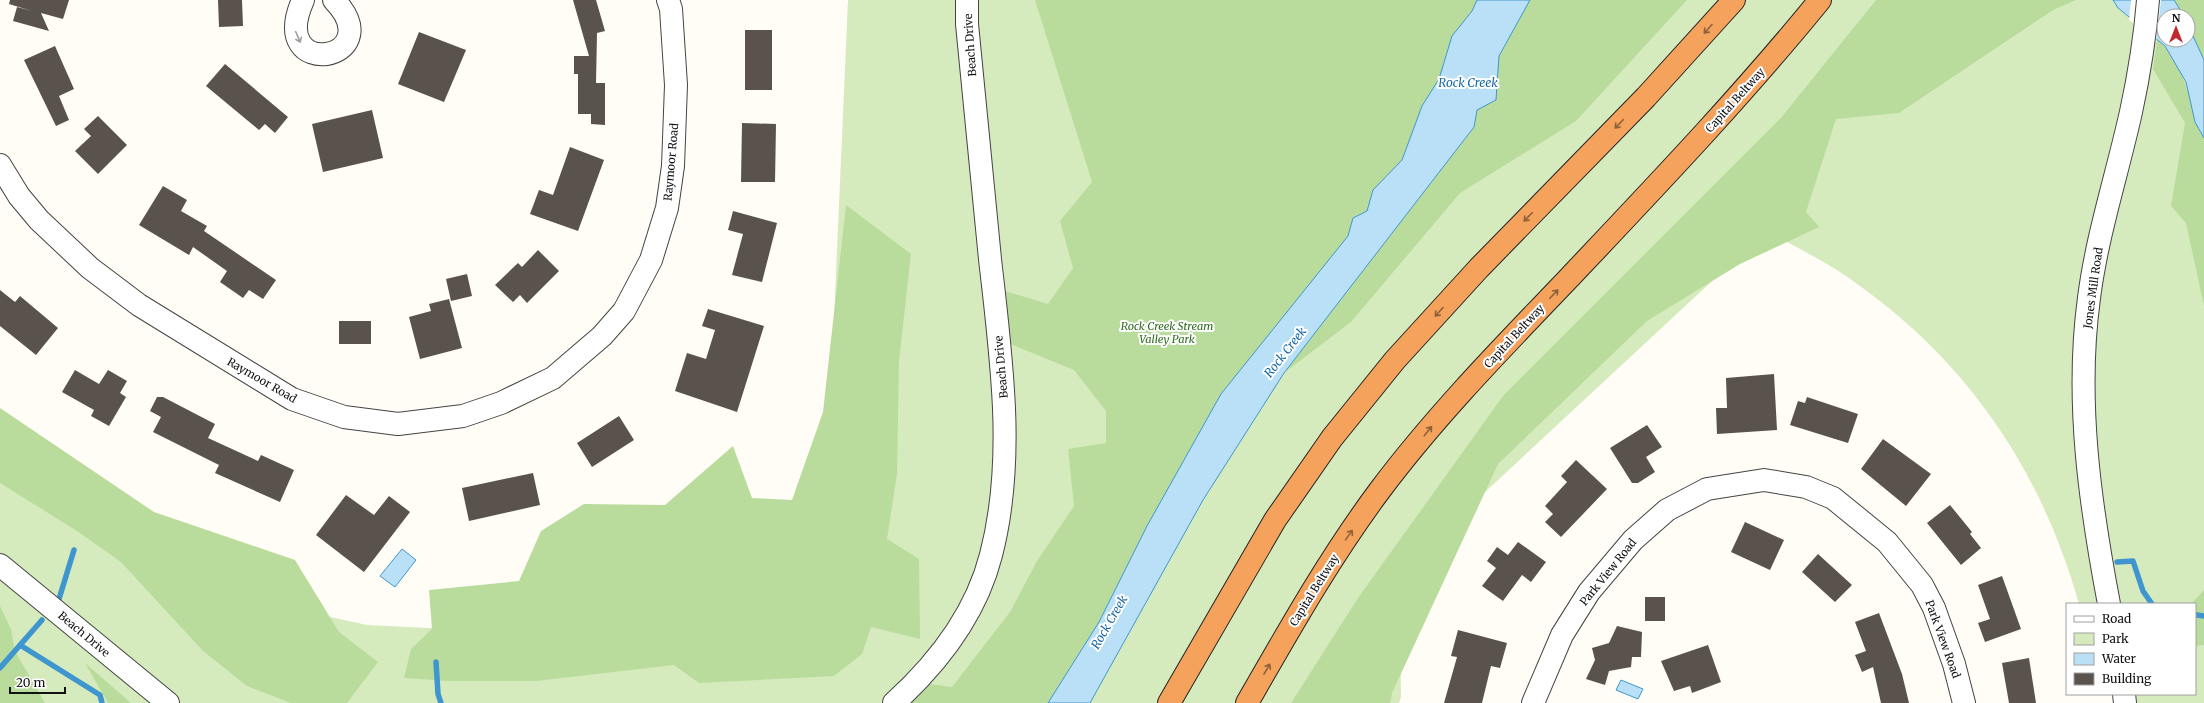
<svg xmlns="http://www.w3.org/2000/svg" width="2204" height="703" viewBox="0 0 2204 703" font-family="Merriweather,serif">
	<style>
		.green { fill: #d5ebbd; fill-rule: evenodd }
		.forest { fill: #b9dc9c }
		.water { fill: #b9e0f7; stroke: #3f96cf }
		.pier { fill: #fffdf5 }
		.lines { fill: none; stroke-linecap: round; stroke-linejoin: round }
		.stream { stroke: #3f96cf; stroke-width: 5.5 }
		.building { fill: #5a524d }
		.minor-casing { stroke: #444; stroke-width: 24 }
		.highway-casing { stroke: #222; stroke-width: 24 }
		.minor { stroke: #fff; stroke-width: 22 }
		.highway { stroke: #f5a25d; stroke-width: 22 }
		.oneway { stroke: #8e613b }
		.oneway2 { stroke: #a0a0a0 }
		.labels { text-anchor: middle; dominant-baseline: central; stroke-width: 4; stroke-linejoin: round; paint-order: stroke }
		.street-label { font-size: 11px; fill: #111; stroke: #fff }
		.park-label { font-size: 11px; font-style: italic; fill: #2f6b1f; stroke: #fff }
		.water-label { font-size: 12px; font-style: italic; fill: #1768a6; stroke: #fff }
	</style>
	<rect width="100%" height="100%" fill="#fffdf5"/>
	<path class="green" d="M 848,0 L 2204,0 L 2204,703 L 2121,703 L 2119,694 L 2195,694 L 2195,604 L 2079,604 C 2042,473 1971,366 1860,286 C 1831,264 1798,248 1766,231 L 1399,572 L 1401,697 L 1399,703 L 0,703 L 0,426 L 326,616 L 367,625 L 429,628 L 631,616 L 798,508 L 830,410 ZM 2164,16 L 2188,16 L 2188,40 L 2164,40 Z"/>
	<path class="forest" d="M 1035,0 L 1477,0 L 1472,11 L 1452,36 L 1439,79 L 1422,106 L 1402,160 L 1373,190 L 1367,211 L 1353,218 L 1348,236 L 1048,703 L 907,703 L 929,684 L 952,687 L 1010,612 L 1037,561 L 1074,506 L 1068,449 L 1106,443 L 1106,411 L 1074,370 L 1008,343 L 1005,291 L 1048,304 L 1073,268 L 1060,221 L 1092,182 Z
		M 1530,0 L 1687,0 L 1576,121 L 1460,193 L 1351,322 L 1284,373 L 1474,127 L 1477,110 L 1496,100 L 1499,56 Z
		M 1876,0 L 2076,0 L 2053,10 L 1899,113 L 1836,119 L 1806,212 L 1819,227 L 1740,264 L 1647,321 L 1498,464 L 1392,693 L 1390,703 L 1291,703 L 1358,598 L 1503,396 L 1780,119 Z
		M 2174,0 L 2204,0 L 2204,60 L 2188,25 L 2188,16 L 2184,16 Z
		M 2157,40 C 2188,64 2187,106 2204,138 L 2204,306 L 2186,223 L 2171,206 L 2185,123 L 2153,69 Z
		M 846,205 L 911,254 L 899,361 L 897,474 L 887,539 L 919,559 L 920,639 L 871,627 L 862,654 L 834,676 L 699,683 L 674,665 L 536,681 L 447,681 L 404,678 L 411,649 L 432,629 L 429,590 L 519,581 L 541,531 L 584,504 L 665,505 L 733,446 L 752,498 L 792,500 L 823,412 Z
		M 0,408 L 154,512 L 295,560 L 339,632 L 378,662 L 347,703 L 291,703 L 247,686 L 203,651 L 121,562 L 77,531 L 0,483 Z
		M 2204,590 L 2204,645 L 2195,646 L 2195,604 L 2191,604 Z
		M 0,606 L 11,629 L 15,651 L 45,703 L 0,703 Z
		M 85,663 L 131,703 L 108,703 Z"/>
	<path class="water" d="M 1477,0 L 1530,0 L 1499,56 L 1496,100 L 1477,110 L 1474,127 L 1284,373 L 1203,500 L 1090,703 L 1048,703 L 1099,622 L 1147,526 L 1221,394 L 1348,236 L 1353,218 L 1367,211 L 1373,190 L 1402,160 L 1422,106 L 1439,79 L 1452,36 L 1472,11 Z
		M 2113,0 L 2174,0 L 2184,16 L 2164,16 L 2164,40 L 2188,40 L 2188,25 L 2204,60 L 2204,138 L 2195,122 L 2186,82 L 2165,46 L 2118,8 Z
		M 402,549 L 416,560 L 395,587 L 380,576 Z
		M 1621,680 L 1643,689 L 1638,699 L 1616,690 Z"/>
	<path class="pier" d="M 2131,0 L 2161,0 L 2156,42 L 2129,20 Z"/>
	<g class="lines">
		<path class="stream" d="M 2117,562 L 2133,561 L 2143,591 L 2152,604
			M 59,599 L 74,550
			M 2197,615 L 2204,616
			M 20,645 L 100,695 L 102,703
			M 436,662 L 438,694 L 441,703
			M 0,668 L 42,620"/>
	</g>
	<path class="building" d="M 10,0 L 69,0 L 63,19 L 41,13 L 49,31 L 13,21 L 17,7 L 32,11 L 9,4 Z
		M 218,0 L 242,0 L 243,26 L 219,27 Z
		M 573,0 L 596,0 L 605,31 L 597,33 L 596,83 L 605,83 L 605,125 L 591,124 L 591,114 L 578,114 L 578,74 L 574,74 L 574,56 L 589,56 Z
		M 745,30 L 772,30 L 772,90 L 745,90 Z
		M 419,32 L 466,50 L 444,102 L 398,84 Z
		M 55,46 L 74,89 L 59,96 L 69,120 L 56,126 L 24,60 Z
		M 225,64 L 288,117 L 275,133 L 265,124 L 259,130 L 206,86 Z
		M 372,110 L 383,158 L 323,172 L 312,124 Z
		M 98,116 L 127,145 L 98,174 L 75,151 L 91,136 L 84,129 Z
		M 742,123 L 776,124 L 775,182 L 741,182 Z
		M 570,147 L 604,160 L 578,231 L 530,214 L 539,190 L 553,195 Z
		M 163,186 L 187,200 L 181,211 L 207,226 L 204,231 L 276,280 L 263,299 L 249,290 L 243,298 L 220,282 L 227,271 L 193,247 L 189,255 L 139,225 Z
		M 733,211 L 777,223 L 762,282 L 732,275 L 743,234 L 728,230 Z
		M 538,250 L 559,271 L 527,303 L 520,295 L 513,302 L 495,285 L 518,263 L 522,267 Z
		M 467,274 L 472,296 L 451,301 L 446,279 Z
		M 0,290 L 15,302 L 20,296 L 58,328 L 36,355 L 0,326 Z
		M 449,299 L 462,348 L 420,359 L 409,317 L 431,311 L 429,304 Z
		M 708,309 L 764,326 L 737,412 L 675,391 L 687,353 L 706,359 L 715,330 L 702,326 Z
		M 339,321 L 371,321 L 371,344 L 339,344 Z
		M 75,370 L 99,384 L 108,370 L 127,381 L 120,393 L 126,397 L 109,426 L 91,416 L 94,410 L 62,392 Z
		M 1774,374 L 1777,430 L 1717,434 L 1716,408 L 1727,408 L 1726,378 Z
		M 157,397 L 163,397 L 215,424 L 208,438 L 258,461 L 261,455 L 294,470 L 280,502 L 215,473 L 219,465 L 153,432 L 161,417 L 150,411 Z
		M 1807,397 L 1858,414 L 1848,443 L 1790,425 L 1798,401 L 1805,403 Z
		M 619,416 L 634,440 L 592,467 L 577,443 Z
		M 1647,425 L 1662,447 L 1646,457 L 1655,472 L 1638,483 L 1632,483 L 1610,448 Z
		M 1883,439 L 1931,474 L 1906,506 L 1861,469 Z
		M 1576,460 L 1607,489 L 1561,537 L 1545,522 L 1553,514 L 1545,506 L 1567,482 L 1561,476 Z
		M 533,473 L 540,505 L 469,521 L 462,488 Z
		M 346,495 L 374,515 L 389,496 L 410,512 L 364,572 L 316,535 Z
		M 1950,505 L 1972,532 L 1970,534 L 1981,548 L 1961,565 L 1927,523 Z
		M 1745,522 L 1784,540 L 1770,570 L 1731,552 Z
		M 1518,542 L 1546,562 L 1531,582 L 1522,575 L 1503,601 L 1482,586 L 1496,568 L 1487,561 L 1497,547 L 1508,555 Z
		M 1818,554 L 1852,585 L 1835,602 L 1802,572 Z
		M 2002,576 L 2021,629 L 1985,642 L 1978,623 L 1990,619 L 1978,585 Z
		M 1645,597 L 1665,597 L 1665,621 L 1645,621 Z
		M 1879,613 L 1902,674 L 1909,703 L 1881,703 L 1873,667 L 1862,672 L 1855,655 L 1866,651 L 1855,622 Z
		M 1617,626 L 1642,632 L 1641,657 L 1632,657 L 1631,667 L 1609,671 L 1605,685 L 1586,679 L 1595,660 L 1592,648 L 1609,643 Z
		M 1458,630 L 1507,643 L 1500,668 L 1491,666 L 1482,703 L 1444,703 L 1457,657 L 1451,656 Z
		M 1708,645 L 1721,682 L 1692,693 L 1690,686 L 1674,691 L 1661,661 Z
		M 2029,658 L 2036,703 L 2009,703 L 2002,663 Z"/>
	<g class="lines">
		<defs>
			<path id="minor" d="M 303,0 C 266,83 392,61 334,0
				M 0,165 L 19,196 L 39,220 L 90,268 L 139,305 L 292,399 L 344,417 L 398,424 L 463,416 L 501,403 L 553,378 L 602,336 L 624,311 L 651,260 L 667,208 L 673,166 L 676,85 L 671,9 L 668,0
				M 0,565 L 168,703
				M 2109,604 C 2090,504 2075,400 2089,298 C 2097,235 2117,175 2131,112 C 2139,75 2145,38 2148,0
				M 2124,694 L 2125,703
				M 894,703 C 938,663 976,614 991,555 C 1016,459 1001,357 990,259 C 982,181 975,102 967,24 L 967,0
				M 1533,703 L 1562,635 L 1589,592 L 1633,540 L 1667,510 L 1707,489 L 1764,480 L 1806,487 L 1833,498 L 1887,542 L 1922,585 L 1934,608 L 1954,664 L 1964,703"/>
			<path id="highway" d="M 1169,703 L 1275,520 L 1332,438 L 1395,360 L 1479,268 L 1646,97 L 1734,0
				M 1247,703 C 1289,630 1330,557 1380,490 C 1437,414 1504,346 1569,278 C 1655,187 1741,97 1820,0"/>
		</defs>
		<use href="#minor" class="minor-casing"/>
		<use href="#highway" class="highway-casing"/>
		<use href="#minor" class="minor"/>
		<use href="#highway" class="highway"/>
	</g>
	<defs><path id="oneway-shaft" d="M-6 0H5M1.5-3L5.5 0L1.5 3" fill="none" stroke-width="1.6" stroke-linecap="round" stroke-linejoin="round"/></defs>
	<g class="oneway">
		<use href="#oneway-shaft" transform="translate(1708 29) rotate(132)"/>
		<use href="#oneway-shaft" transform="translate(1619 124) rotate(134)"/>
		<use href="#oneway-shaft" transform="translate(1528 217) rotate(134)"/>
		<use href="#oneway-shaft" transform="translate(1554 294) rotate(-46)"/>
		<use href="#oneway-shaft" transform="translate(1439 312) rotate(132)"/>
		<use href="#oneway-shaft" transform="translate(1428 431) rotate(-51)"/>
		<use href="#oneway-shaft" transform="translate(1349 535) rotate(-55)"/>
		<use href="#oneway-shaft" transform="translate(1267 669) rotate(-60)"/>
	</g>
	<use class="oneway2" href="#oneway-shaft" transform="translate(298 37) rotate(67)"/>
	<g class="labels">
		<g class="street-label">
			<text transform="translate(970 45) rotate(-94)">Beach Drive</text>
			<text transform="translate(1735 100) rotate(-48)">Capital Beltway</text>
			<text transform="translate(671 162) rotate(-85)">Raymoor Road</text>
			<text transform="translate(2093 288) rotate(-82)">Jones Mill Road</text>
			<text transform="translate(1514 336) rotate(-47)">Capital Beltway</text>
			<text transform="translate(1001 367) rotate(-95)">Beach Drive</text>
			<text transform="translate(262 380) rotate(30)">Raymoor Road</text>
			<text transform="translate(1608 572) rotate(-51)">Park View Road</text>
			<text transform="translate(1314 590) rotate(-58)">Capital Beltway</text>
			<text transform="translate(84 634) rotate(40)">Beach Drive</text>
			<text transform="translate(1943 639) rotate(70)">Park View Road</text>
		</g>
		<g class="park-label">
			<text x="1167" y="326">Rock Creek Stream<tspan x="1167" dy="13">Valley Park</tspan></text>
		</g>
		<g class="water-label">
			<text x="1468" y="82">Rock Creek</text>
			<text transform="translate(1285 352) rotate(-52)">Rock Creek</text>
			<text transform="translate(1109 622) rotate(-60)">Rock Creek</text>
		</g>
	</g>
	<rect x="2066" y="603" width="130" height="92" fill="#ffffff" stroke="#a0a0a0"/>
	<rect x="2074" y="616" width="20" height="6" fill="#ffffff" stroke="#a0a0a0"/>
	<text x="2102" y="623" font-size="12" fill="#111111">Road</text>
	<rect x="2074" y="633" width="20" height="12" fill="#d5ebbd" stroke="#a0a0a0"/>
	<text x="2102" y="643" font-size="12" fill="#111111">Park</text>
	<rect x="2074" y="653" width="20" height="12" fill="#b9e0f7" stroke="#a0a0a0"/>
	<text x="2102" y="663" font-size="12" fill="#111111">Water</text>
	<rect x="2074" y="673" width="20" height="12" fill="#5a524d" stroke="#a0a0a0"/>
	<text x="2102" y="683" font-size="12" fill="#111111">Building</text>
	<g transform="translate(2176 28)"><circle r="19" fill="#ffffff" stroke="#a0a0a0"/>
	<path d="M0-3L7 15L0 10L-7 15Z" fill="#c4262e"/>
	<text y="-6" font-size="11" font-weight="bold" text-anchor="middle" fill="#111111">N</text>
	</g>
	<path d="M10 687v6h55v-6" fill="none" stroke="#111111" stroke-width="2"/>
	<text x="16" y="687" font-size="12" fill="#111111" stroke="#ffffff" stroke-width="3" paint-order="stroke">20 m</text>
</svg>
